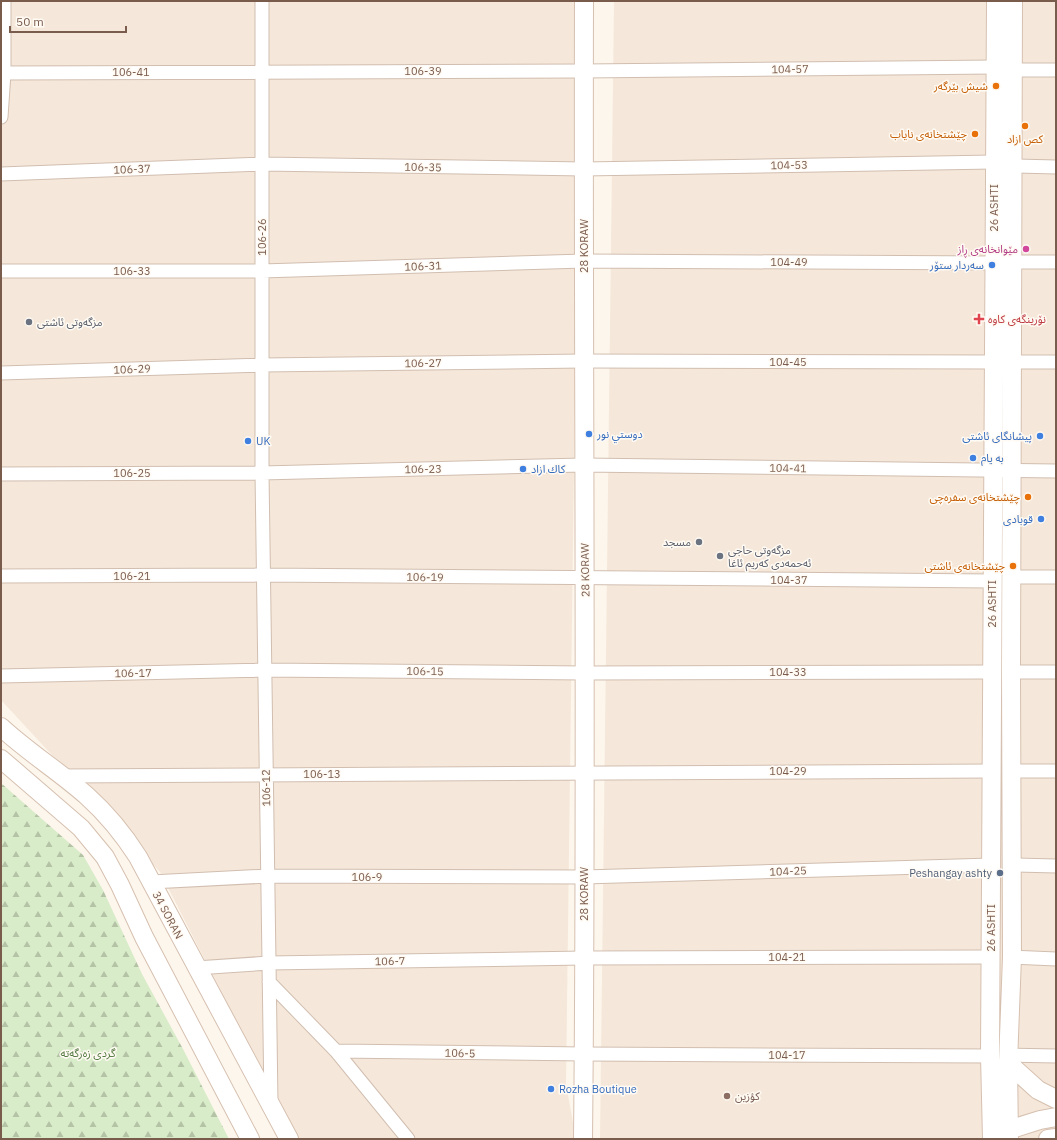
<svg xmlns="http://www.w3.org/2000/svg" width="1057" height="1140" viewBox="0 0 1057 1140" font-family="'IBM Plex Sans','Noto Sans Arabic',sans-serif">
	<style>
		.residential { fill: #f5e8da }
		.forest { fill: url(#forest-firs) }
		.lines { fill: none; stroke-linecap: round; stroke-linejoin: round }
		.street-casing { stroke: #d1beb0; stroke-width: 15 }
		.secondary-casing { stroke: #d6c0b0; stroke-width: 20 }
		.street { stroke: #fff; stroke-width: 13 }
		.secondary { stroke: #fff; stroke-width: 18 }
		.food-dot { fill: #e8710a; stroke: #fffaf3; stroke-width: 1.5 }
		.hotel-dot { fill: #d1479c; stroke: #fffaf3; stroke-width: 1.5 }
		.shop-dot { fill: #3f7fe0; stroke: #fffaf3; stroke-width: 1.5 }
		.health-dot { fill: #e0444e; stroke: #fffaf3; stroke-width: 1.5 }
		.worship-dot { fill: #6b7280; stroke: #fffaf3; stroke-width: 1.5 }
		.service-dot { fill: #5c6f8a; stroke: #fffaf3; stroke-width: 1.5 }
		.education-dot { fill: #8d6e63; stroke: #fffaf3; stroke-width: 1.5 }
		.labels { text-anchor: middle; dominant-baseline: central; stroke-width: 3; stroke-linejoin: round; paint-order: stroke }
		.street-label { font-size: 11px; fill: #7a5c4d; stroke: #fffaf3 }
		.food-label { font-size: 11px; fill: #c56008; stroke: #fffaf3; text-anchor: end }
		.hotel-label { font-size: 11px; fill: #b23c85; stroke: #fffaf3; text-anchor: end }
		.shop-label { font-size: 11px; fill: #366cbe; stroke: #fffaf3; text-anchor: start }
		.health-label { font-size: 11px; fill: #be3a42; stroke: #fffaf3; text-anchor: start }
		.worship-label { font-size: 11px; fill: #5b616d; stroke: #fffaf3; text-anchor: start }
		.service-label { font-size: 11px; fill: #4e5e75; stroke: #fffaf3; text-anchor: end }
		.park-label { font-size: 11px; fill: #537a41; stroke: #fffaf3 }
		.education-label { font-size: 11px; fill: #785e54; stroke: #fffaf3; text-anchor: start }
	</style>
	<defs>
		<pattern id="forest-firs" width="22" height="20" patternUnits="userSpaceOnUse"><rect width="22" height="20" fill="#d8ecc9"/><path d="M5 1l3.5 6h-7zM16 11l3.5 6h-7z" fill="#b4c2a5"/></pattern>
	</defs>
	<rect width="100%" height="100%" fill="#fdf6ec"/>
	<path class="residential" d="M 1,1 L 580,1 L 566,1084 L 576,1139 L 296,1139 L 160,872 L 1,700 Z
		M 614,1 L 1056,1 L 1056,1139 L 600,1139 Z"/>
	<path class="forest" d="M 1,783 L 83,855 L 103,890 L 142,974 L 183,1049 L 229,1139 L 1,1139 Z"/>
	<g class="lines">
		<defs>
			<path id="street" d="M 262,1 L 262,473 L 271,1103
				M 1013,70 L 1056,70
				M 1,73 L 584,71 L 995,67
				M 1,117 L 4,73 L 4,1
				M 1013,166 L 1056,167
				M 1,174 L 262,164 L 584,169 L 993,162
				M 1013,262 L 1056,262
				M 1,271 L 262,271 L 584,261 L 994,263
				M 1012,362 L 1056,362
				M 1,373 L 262,365 L 583,361 L 993,362
				M 1,474 L 262,473 L 583,465 L 1056,471
				M 1,576 L 264,575 L 992,581
				M 1012,577 L 1056,577
				M 1011,672 L 1056,672
				M 1,676 L 265,670 L 584,673 L 992,672
				M 1011,771 L 1056,771
				M 61,776 L 991,771
				M 1012,865 L 1056,866
				M 151,882 L 268,876 L 584,877 L 991,865
				M 1012,957 L 1056,959
				M 196,968 L 269,963 L 584,958 L 991,957
				M 269,982 L 336,1051 L 408,1139
				M 336,1051 L 584,1054 L 990,1056
				M 1009,1055 L 1056,1056"/>
			<path id="secondary" d="M 1,727 C 28,752 60,772 87,796 C 107,814 124,835 138,857 L 289,1139
				M 1,759 L 81,828 L 105,857 L 120,885 L 144,937 L 250,1139
				M 1008,1063 L 1038,1090 L 1056,1099
				M 999,1133 L 1040,1120 L 1056,1117
				M 583,1139 C 587,760 583,380 584,1
				M 992,1139 L 990,1056 L 996,1
				M 1009,1139 L 1008,1063 L 1012,957 L 1011,672 L 1013,1
				M 1048,1139 L 1056,1138"/>
		</defs>
		<use href="#street" class="street-casing"/>
		<use href="#secondary" class="secondary-casing"/>
		<use href="#street" class="street"/>
		<use href="#secondary" class="secondary"/>
	</g>
	<g class="food-dot">
		<circle cx="996" cy="86" r="4"/>
		<circle cx="1025" cy="126" r="4"/>
		<circle cx="975" cy="134" r="4"/>
		<circle cx="1028" cy="497" r="4"/>
		<circle cx="1013" cy="566" r="4"/>
	</g>
	<circle class="hotel-dot" cx="1026" cy="249" r="4"/>
	<g class="shop-dot">
		<circle cx="992" cy="265" r="4"/>
		<circle cx="589" cy="434" r="4"/>
		<circle cx="1040" cy="436" r="4"/>
		<circle cx="248" cy="441" r="4"/>
		<circle cx="973" cy="458" r="4"/>
		<circle cx="523" cy="469" r="4"/>
		<circle cx="1041" cy="519" r="4"/>
		<circle cx="551" cy="1089" r="4"/>
	</g>
	<path class="health-dot" d="M977 313h4v4h4v4h-4v4h-4v-4h-4v-4h4z"/>
	<g class="worship-dot">
		<circle cx="29" cy="322" r="4"/>
		<circle cx="699" cy="542" r="4"/>
		<circle cx="720" cy="556" r="4"/>
	</g>
	<circle class="service-dot" cx="1000" cy="873" r="4"/>
	<circle class="education-dot" cx="727" cy="1096" r="4"/>
	<g class="labels">
		<g class="street-label">
			<text transform="translate(790 69) rotate(-1)">104-57</text>
			<text x="423" y="71">106-39</text>
			<text x="131" y="72">106-41</text>
			<text transform="translate(789 165) rotate(-1)">104-53</text>
			<text transform="translate(423 167) rotate(1)">106-35</text>
			<text transform="translate(132 169) rotate(-2)">106-37</text>
			<text transform="translate(994 208) rotate(-90)">26 ASHTI</text>
			<text transform="translate(262 237) rotate(-90)">106-26</text>
			<text transform="translate(584 246) rotate(-90)">28 KORAW</text>
			<text x="789" y="262">104-49</text>
			<text transform="translate(423 266) rotate(-2)">106-31</text>
			<text x="132" y="271">106-33</text>
			<text x="788" y="362">104-45</text>
			<text transform="translate(423 363) rotate(-1)">106-27</text>
			<text transform="translate(132 369) rotate(-2)">106-29</text>
			<text transform="translate(788 468) rotate(1)">104-41</text>
			<text transform="translate(423 469) rotate(-1)">106-23</text>
			<text x="132" y="473">106-25</text>
			<text transform="translate(585 570) rotate(-91)">28 KORAW</text>
			<text x="132" y="576">106-21</text>
			<text transform="translate(425 577) rotate(1)">106-19</text>
			<text x="789" y="580">104-37</text>
			<text transform="translate(992 604) rotate(-90)">26 ASHTI</text>
			<text transform="translate(425 671) rotate(1)">106-15</text>
			<text x="788" y="672">104-33</text>
			<text transform="translate(133 673) rotate(-1)">106-17</text>
			<text x="788" y="771">104-29</text>
			<text x="322" y="774">106-13</text>
			<text transform="translate(266 788) rotate(-91)">106-12</text>
			<text transform="translate(788 871) rotate(-2)">104-25</text>
			<text x="367" y="877">106-9</text>
			<text transform="translate(584 894) rotate(-90)">28 KORAW</text>
			<text transform="translate(168 915) rotate(62)">34 SORAN</text>
			<text transform="translate(991 928) rotate(-90)">26 ASHTI</text>
			<text x="787" y="957">104-21</text>
			<text transform="translate(390 961) rotate(-1)">106-7</text>
			<text transform="translate(460 1053) rotate(1)">106-5</text>
			<text x="787" y="1055">104-17</text>
		</g>
		<g class="food-label">
			<text x="988" y="86">شیش بێرگەر</text>
			<text x="967" y="134">چێشتخانەی نایاب</text>
			<text x="1025" y="139" text-anchor="middle">كص ازاد</text>
			<text x="1020" y="497">چێشتخانەی سفرەچی</text>
			<text x="1005" y="566">چێشتخانەی ئاشتی</text>
		</g>
		<g class="hotel-label">
			<text x="1018" y="249">مێوانخانەی ڕاز</text>
		</g>
		<g class="shop-label">
			<text x="984" y="265" text-anchor="end">سەردار ستۆر</text>
			<text x="597" y="434">دوستي نور</text>
			<text x="1032" y="436" text-anchor="end">پیشانگای ئاشتی</text>
			<text x="256" y="441">UK</text>
			<text x="981" y="458">به يام</text>
			<text x="531" y="469">كاك ازاد</text>
			<text x="1033" y="519" text-anchor="end">قوبادی</text>
			<text x="559" y="1089">Rozha Boutique</text>
		</g>
		<g class="health-label">
			<text x="988" y="319">نۆرینگەی کاوە</text>
		</g>
		<g class="worship-label">
			<text x="37" y="322">مزگەوتی ئاشتی</text>
			<text x="691" y="542" text-anchor="end">مسجد</text>
			<text x="728" y="550">مزگەوتی حاجی<tspan x="728" dy="13">ئەحمەدی کەریم ئاغا</tspan></text>
		</g>
		<g class="service-label">
			<text x="992" y="873">Peshangay ashty</text>
		</g>
		<g class="park-label">
			<text x="88" y="1053">گردی زەرگەتە</text>
		</g>
		<g class="education-label">
			<text x="735" y="1096">كؤزين</text>
		</g>
	</g>
	<rect width="1057" height="1140" fill="none" stroke="#7a5c4d" stroke-width="4"/>
	<path d="M10 26v6h116v-6" fill="none" stroke="#7a5c4d" stroke-width="2"/>
	<text x="16" y="26" font-size="12" fill="#7a5c4d" stroke="#fffaf3" stroke-width="3" paint-order="stroke">50 m</text>
</svg>
